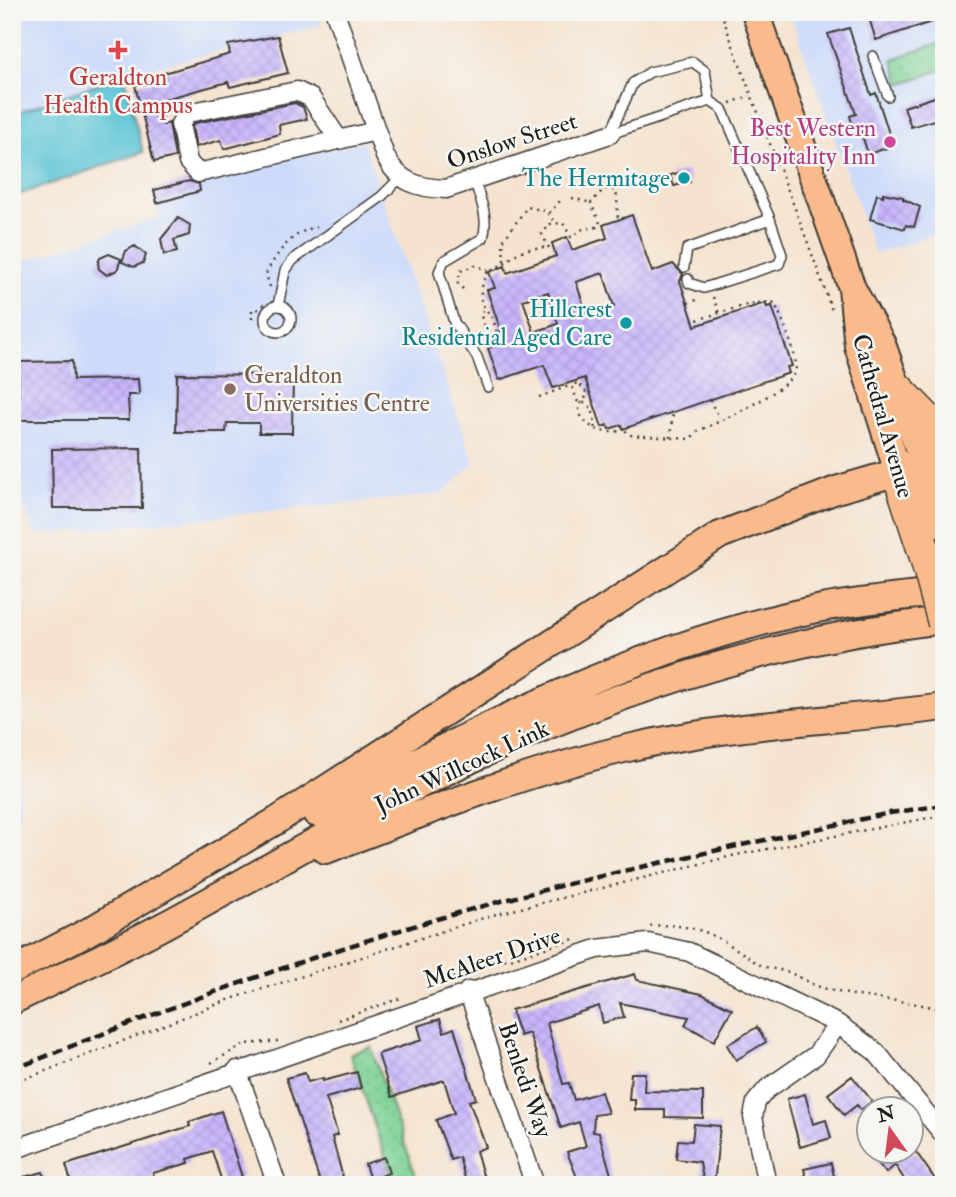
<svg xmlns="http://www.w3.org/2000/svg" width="956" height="1197" viewBox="0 0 956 1197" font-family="'IM FELL Double Pica',serif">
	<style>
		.built { fill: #cddbfa }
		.grass { fill: url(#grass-dots); stroke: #4c7658; stroke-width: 2 }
		.water { fill: #5bc4d6; stroke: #3c7079; stroke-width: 2 }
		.building { fill: url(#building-cross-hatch); fill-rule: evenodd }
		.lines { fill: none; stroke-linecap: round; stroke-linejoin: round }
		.lane-casing { stroke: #3d3a37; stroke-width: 12 }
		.street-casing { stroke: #3d3a37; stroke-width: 21 }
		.primary-casing { stroke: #3d3a37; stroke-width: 30 }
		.highway-casing { stroke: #3d3a37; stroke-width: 35 }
		.path { stroke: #3d3a37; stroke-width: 2.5; stroke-dasharray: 2 5; stroke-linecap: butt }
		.lane { stroke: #fff; stroke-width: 9 }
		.street { stroke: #fff; stroke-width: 18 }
		.primary { stroke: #fabb8c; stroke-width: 26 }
		.highway { stroke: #fabb8c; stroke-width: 32 }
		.rail { stroke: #1c1c1c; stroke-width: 4.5; stroke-dasharray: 10 5; stroke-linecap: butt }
		.highway-bridge-casing { stroke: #3d3a37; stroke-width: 35; stroke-linecap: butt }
		.path-bridge { stroke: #3d3a37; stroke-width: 2.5; stroke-dasharray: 2 5; stroke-linecap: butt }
		.highway-bridge { stroke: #fabb8c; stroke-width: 32 }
		.health-dot { fill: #e0444e; stroke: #f6f6f2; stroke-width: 2.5 }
		.hotel-dot { fill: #d1479c; stroke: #f6f6f2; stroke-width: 2.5 }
		.culture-dot { fill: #0f9aa8; stroke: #f6f6f2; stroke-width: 2.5 }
		.education-dot { fill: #8d6e63; stroke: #f6f6f2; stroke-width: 2.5 }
		.labels { text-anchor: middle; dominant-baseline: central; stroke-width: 5; stroke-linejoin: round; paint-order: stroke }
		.health-label { font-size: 24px; fill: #be3a42; stroke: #f6f6f2 }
		.hotel-label { font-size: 24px; fill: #b23c85; stroke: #f6f6f2; text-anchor: end }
		.street-label { font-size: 24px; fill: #1c1c1c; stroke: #f6f6f2 }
		.culture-label { font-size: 24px; fill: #0d838f; stroke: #f6f6f2; text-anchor: end }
		.education-label { font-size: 24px; fill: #785e54; stroke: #f6f6f2; text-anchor: start }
	</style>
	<defs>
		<pattern id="grass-dots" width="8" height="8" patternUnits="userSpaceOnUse" patternTransform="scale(1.75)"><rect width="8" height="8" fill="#7cd195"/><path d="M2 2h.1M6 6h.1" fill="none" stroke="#6bb380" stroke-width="1.8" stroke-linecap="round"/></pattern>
		<pattern id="building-cross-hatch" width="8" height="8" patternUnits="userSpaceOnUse" patternTransform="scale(1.75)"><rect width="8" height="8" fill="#c9b6fc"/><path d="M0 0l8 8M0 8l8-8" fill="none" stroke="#ac9cd7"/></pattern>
	</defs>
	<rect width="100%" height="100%" fill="#f6f6f2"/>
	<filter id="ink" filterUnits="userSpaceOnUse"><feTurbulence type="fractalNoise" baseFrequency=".0143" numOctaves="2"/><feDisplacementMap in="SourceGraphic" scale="14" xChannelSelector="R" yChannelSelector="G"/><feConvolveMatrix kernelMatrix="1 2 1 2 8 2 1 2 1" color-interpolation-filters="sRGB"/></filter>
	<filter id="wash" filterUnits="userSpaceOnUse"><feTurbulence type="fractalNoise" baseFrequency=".00686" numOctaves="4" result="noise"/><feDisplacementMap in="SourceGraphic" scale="28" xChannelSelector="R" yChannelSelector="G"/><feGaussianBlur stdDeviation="1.57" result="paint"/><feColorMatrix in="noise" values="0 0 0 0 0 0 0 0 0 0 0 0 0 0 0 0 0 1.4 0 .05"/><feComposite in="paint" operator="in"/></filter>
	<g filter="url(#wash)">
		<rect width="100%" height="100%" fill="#f5e3cf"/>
		<path class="built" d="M 12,12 L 318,12 L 322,25 L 124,75 L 12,114 Z
			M 790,12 L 944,12 L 944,231 L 875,254 Z
			M 363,141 L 474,463 L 442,494 L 35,535 L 12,475 L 12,265 L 159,217 L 153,191 Z
			M 12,601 L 20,609 L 20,815 L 12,818 Z"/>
		<path class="grass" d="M 944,42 L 944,69 L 900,84 L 893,59 Z
			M 371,1047 L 419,1185 L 395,1185 L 350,1054 Z"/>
		<path class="water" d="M 124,75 L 143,152 L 12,197 L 12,114 Z"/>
		<g id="blocks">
			<path class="building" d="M 895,12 L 944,12 L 944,18 L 876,40 L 870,21 Z
				M 849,28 L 871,95 L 876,93 L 893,146 L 868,154 L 860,129 L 854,130 L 850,116 L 856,114 L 828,34 Z
				M 278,36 L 288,73 L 230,87 L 228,82 L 165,99 L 166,104 L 159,105 L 163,125 L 169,123 L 175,157 L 154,162 L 135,85 L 165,78 L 164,73 L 230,54 L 228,45 Z
				M 944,94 L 944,117 L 911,127 L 904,107 Z
				M 295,103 L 303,107 L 307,119 L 279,125 L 280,134 L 224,149 L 221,140 L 196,147 L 192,127 L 195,123 Z
				M 687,171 L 690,182 L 674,186 L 670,175 Z
				M 189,181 L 199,184 L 200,191 L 157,203 L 154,190 Z
				M 883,193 L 903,197 L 903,199 L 920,207 L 914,227 L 906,225 L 905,229 L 870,219 L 877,194 L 883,196 Z
				M 632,215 L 652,272 L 673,264 L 683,274 L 680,281 L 695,326 L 765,303 L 767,307 L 772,306 L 792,366 L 787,367 L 789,373 L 623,429 L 622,425 L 609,429 L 607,425 L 602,427 L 585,378 L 553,388 L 544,365 L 499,380 L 488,348 L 505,343 L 487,290 L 495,288 L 489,272 L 505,266 L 507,273 L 556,256 L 552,243 L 567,237 L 572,250 L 607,238 L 603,225 ZM 603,273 L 614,306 L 587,315 L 576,282 ZM 548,292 L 558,324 L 534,332 L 523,300 Z
				M 178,218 L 190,225 L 189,235 L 174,240 L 177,252 L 164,255 L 161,239 Z
				M 135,246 L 146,255 L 143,263 L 134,267 L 122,262 L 126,251 Z
				M 109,254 L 121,259 L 117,270 L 107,275 L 99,269 L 98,263 L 100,258 Z
				M 72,361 L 73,380 L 138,379 L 139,395 L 128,395 L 129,420 L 19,420 L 18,362 Z
				M 177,374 L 293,375 L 292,433 L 259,433 L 259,423 L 227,423 L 226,432 L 176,432 Z
				M 141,448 L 142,508 L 53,508 L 52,449 Z
				M 635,974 L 637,980 L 702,994 L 732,1009 L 714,1041 L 685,1025 L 689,1017 L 620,1003 L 624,1017 L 603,1023 L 599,1006 L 547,1023 L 563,1084 L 569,1083 L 574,1100 L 601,1092 L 608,1113 L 594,1115 L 593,1132 L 599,1133 L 614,1185 L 580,1185 L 567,1152 L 586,1146 L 579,1122 L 561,1128 L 529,1033 L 520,1036 L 511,1010 Z
				M 440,1019 L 444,1032 L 454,1028 L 476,1099 L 469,1101 L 486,1147 L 476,1151 L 486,1185 L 467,1185 L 459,1157 L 451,1160 L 436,1120 L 454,1113 L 444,1080 L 392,1097 L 378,1054 L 422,1040 L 418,1026 Z
				M 757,1027 L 766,1042 L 736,1060 L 727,1045 Z
				M 357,1072 L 361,1088 L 326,1098 L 338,1135 L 332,1137 L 345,1185 L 321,1185 L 286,1078 L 305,1073 L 308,1082 L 323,1078 L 323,1081 Z
				M 631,1073 L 645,1073 L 644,1091 L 703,1092 L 703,1118 L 665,1117 L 665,1110 L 635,1110 L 635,1100 L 629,1100 Z
				M 852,1076 L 872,1101 L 861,1110 L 857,1105 L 844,1115 L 828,1094 Z
				M 805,1094 L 813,1124 L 826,1120 L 831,1138 L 800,1147 L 787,1099 Z
				M 221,1111 L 242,1177 L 237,1179 L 239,1185 L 223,1185 L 212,1151 L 188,1159 L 189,1163 L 153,1173 L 154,1178 L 142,1185 L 72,1185 L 66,1165 L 190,1126 L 189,1122 Z
				M 694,1124 L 720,1126 L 714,1185 L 704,1185 L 700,1162 L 676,1159 L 678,1140 L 692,1141 Z
				M 882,1152 L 916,1152 L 939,1185 L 908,1185 L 895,1165 L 886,1173 L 874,1158 Z
				M 384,1157 L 389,1173 L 370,1180 L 365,1164 Z
				M 831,1163 L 836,1185 L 808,1185 L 804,1169 Z
				M 43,1172 L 46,1185 L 12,1185 L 12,1180 Z"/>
		</g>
	</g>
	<g filter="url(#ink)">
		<use href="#blocks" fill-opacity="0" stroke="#3d3a37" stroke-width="2"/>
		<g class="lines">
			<defs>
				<path id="lane" d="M 873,56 L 888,96
					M 610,134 L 633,83 L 650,72 L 693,62 L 705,71 L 710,101 L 722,109 L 770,219
					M 610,134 L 710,101
					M 474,180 C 481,201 489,217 483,238 L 444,261 L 439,272 L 454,322 L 477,357 L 488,387
					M 684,267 L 687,249 L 770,219 L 782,255 L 779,264 L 704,288 L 689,283 L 688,279
					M265 319a13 13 0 1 1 26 0a13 13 0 1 1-26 0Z
					M 278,306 L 285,271 L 293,260 L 381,197 L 401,177"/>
				<path id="street" d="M 335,12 L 385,156 C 398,182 418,188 446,189 L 610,134
					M 339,140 L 311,98 L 297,91 L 188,113 L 180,124 L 188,162 L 198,173 L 376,131
					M 468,991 L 535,1185
					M 237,1070 L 277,1185
					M 12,1150 L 597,949 L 648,943 L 689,952 L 838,1024 L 876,1052 L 944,1135
					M 767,1185 L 753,1117 L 756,1102 L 767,1089 L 816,1055 L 838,1024"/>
				<path id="primary" d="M 755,12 L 852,288 L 882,344 L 924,464
					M 316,813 C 476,730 644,643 822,608 C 862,600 904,597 944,592
					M 326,850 C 425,812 525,772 628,748 C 732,723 839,721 944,707
					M 86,933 L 276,821 L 720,535 L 836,490 L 898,472 L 858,346 L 852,288
					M 12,971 L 99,926
					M 12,1001 C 63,976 114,952 163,926 C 283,862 398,789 523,736 C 656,679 799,636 944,620"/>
				<path id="highway" d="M 898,389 L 944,437
					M 924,464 L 944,522
					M 926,557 L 898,472 L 944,457"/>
			</defs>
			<use href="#lane" class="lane-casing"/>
			<use href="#street" class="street-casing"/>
			<use href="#primary" class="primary-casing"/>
			<use href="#highway" class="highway-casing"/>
			<path class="path" d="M 721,12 C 756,113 798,210 832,311
				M 730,103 L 750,96
				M 572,198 L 591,203
				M 549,213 L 560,201
				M 504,261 L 503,241 L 527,207 L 546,211 L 554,221
				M 270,287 L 266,274 C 277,252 293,231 317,227
				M 463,289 L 458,284 L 460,271 L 476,265 L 488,271
				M 713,297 L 719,313
				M 688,303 L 700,299
				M 483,310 L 481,316 L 488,338
				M 252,319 L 252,310 L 259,309 L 266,302
				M 492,338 L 495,346
				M 480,340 L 497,335 C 493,302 469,313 488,271 C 517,261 510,246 549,248 L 542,234 L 550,224 L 563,223 L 571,237 L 583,229 L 597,227 L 600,223 L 591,203 L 604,189 L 614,190 L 617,196 L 618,220
				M 539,397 L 572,385
				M 709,400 L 720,418
				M 621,425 L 629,435 L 690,439 L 698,431 C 719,422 786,392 795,372 C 800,361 781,314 774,303 C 761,298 710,316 694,321
				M 595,428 C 594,413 593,403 577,401 L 572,385 L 578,383 L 587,393 C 586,399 583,401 579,405 C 577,425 605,437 622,430
				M 670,438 L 673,412
				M 944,746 L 944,747
				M 650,926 C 699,922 719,937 757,963 C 766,969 779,969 788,972 C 798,976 807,982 817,986 C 856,1000 902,998 944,1010
				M 447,982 L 482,961 L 510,959 L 574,939
				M 338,1020 L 404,997
				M 211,1063 L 245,1044 L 279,1041
				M 12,1084 L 231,999 L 493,915 L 736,855 L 944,815"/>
			<use href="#lane" class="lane"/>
			<use href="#street" class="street"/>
			<use href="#primary" class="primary"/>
			<use href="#highway" class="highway"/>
			<path class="rail" d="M 12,1070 C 189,998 379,930 564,885 C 672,859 781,837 890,813 L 944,805"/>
			<defs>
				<path id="highway-bridge" d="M 926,557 L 944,623"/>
			</defs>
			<use href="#highway-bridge" class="highway-bridge-casing"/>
			<path class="path-bridge" d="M 939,646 L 944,661"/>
			<use href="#highway-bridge" class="highway-bridge"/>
		</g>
	</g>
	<path class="health-dot" d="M114.5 39.5h7v7h7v7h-7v7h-7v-7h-7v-7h7z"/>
	<circle class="hotel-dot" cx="890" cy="142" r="7"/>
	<g class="culture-dot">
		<circle cx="684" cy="178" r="7"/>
		<circle cx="626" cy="323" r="7"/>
	</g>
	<circle class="education-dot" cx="230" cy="389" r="7"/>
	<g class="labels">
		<g class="health-label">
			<text x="118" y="77">Geraldton<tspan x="118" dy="28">Health Campus</tspan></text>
		</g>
		<g class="hotel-label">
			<text x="876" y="128">Best Western<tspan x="876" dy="28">Hospitality Inn</tspan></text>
		</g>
		<g class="street-label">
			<text transform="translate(512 141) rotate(-18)">Onslow Street</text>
			<text transform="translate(883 416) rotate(74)">Cathedral Avenue</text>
			<text transform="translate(462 767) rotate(-25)">John Willcock Link</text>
			<text transform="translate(492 958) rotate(-19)">McAleer Drive</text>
			<text transform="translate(525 1080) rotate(71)">Benledi Way</text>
		</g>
		<g class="culture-label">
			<text x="670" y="178">The Hermitage</text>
			<text x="612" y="309">Hillcrest<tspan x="612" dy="28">Residential Aged Care</tspan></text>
		</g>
		<g class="education-label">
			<text x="244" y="375">Geraldton<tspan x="244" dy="28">Universities Centre</tspan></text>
		</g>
	</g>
	<rect width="956" height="1197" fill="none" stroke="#f6f6f2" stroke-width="42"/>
	<g transform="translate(890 1130) rotate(346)"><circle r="33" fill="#f6f6f2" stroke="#9f9f9c" stroke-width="2"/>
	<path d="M0-5L12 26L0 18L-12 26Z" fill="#d1495b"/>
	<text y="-10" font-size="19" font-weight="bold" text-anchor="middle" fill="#1c1c1c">N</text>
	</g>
</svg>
